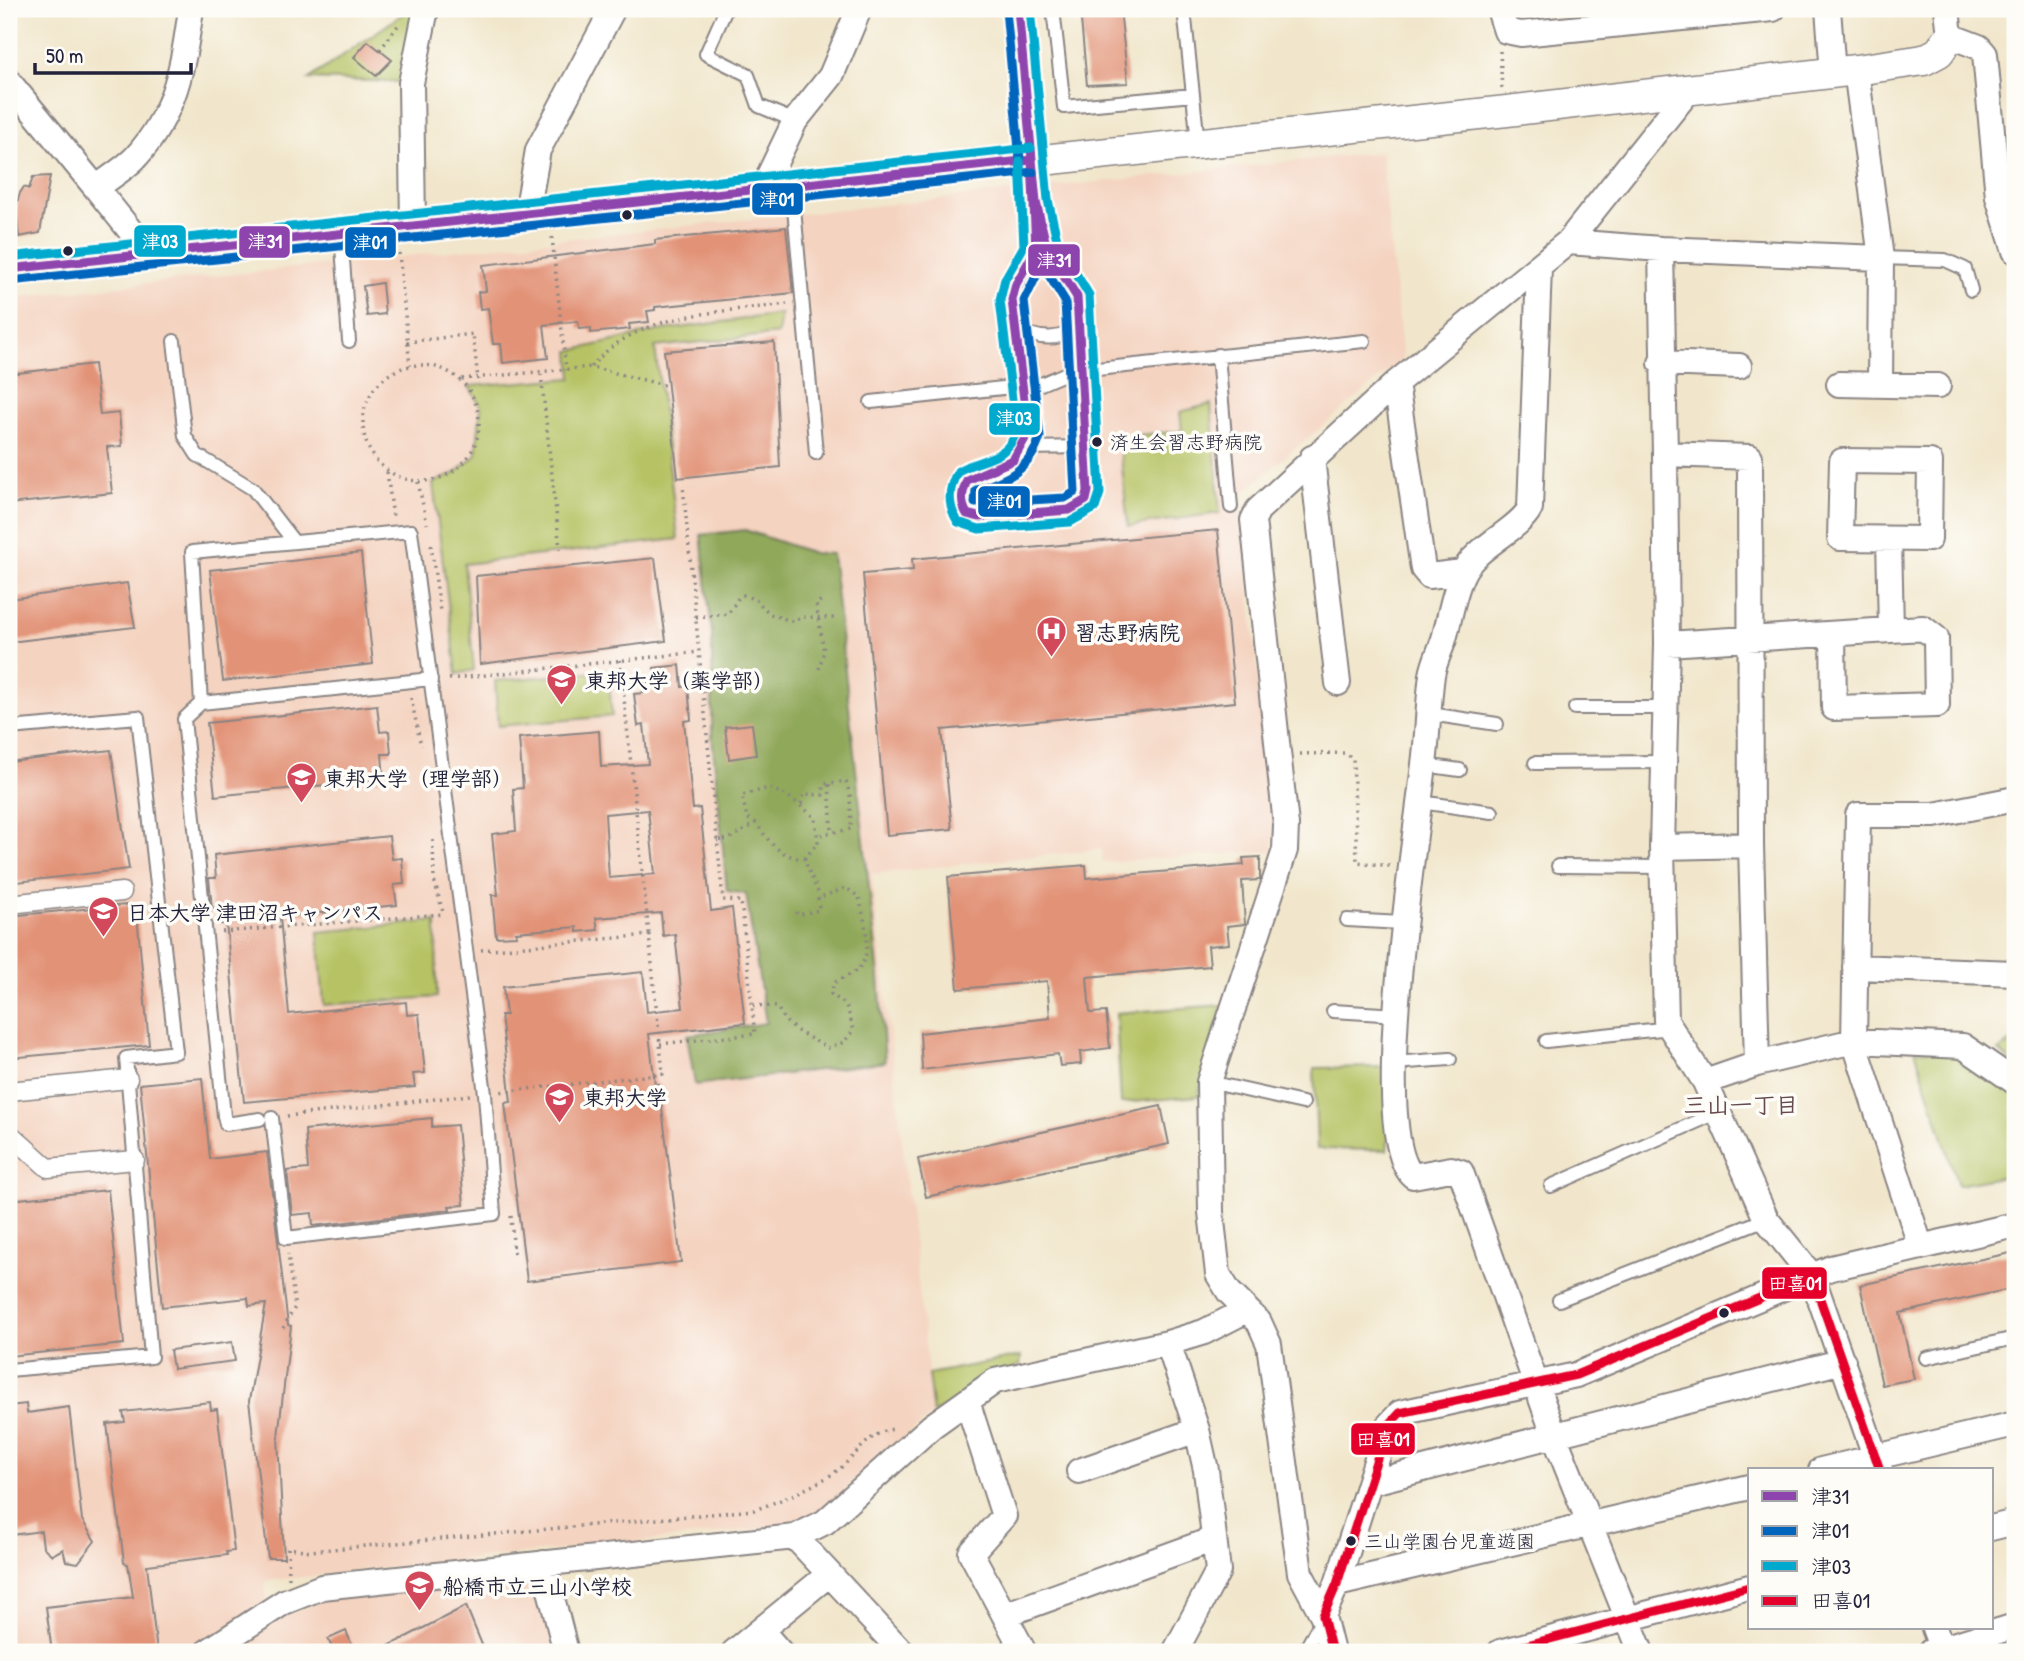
<svg xmlns="http://www.w3.org/2000/svg" width="2024" height="1661" viewBox="0 0 2024 1661" font-family="'Patrick Hand','Klee One',sans-serif">
	<style>
		.built { fill: #f4d3c0 }
		.green { fill: #b6c264; stroke: #6c7250; stroke-width: 2 }
		.forest { fill: #90a85a; stroke: #59654a; stroke-width: 2 }
		.building { fill: #e29377; fill-rule: evenodd }
		.lines { fill: none; stroke-linecap: round; stroke-linejoin: round }
		.service-casing { stroke: #8a8483; stroke-width: 16 }
		.pedestrian-casing { stroke: #8a8483; stroke-width: 21 }
		.minor-casing { stroke: #8a8483; stroke-width: 28 }
		.tertiary-casing { stroke: #8a8483; stroke-width: 33 }
		.path { stroke: #8a8483; stroke-width: 3.5; stroke-dasharray: 2 5; stroke-linecap: butt }
		.service { stroke: #fff; stroke-width: 12 }
		.pedestrian { stroke: #fff; stroke-width: 18 }
		.minor { stroke: #fff; stroke-width: 24 }
		.tertiary { stroke: #fff; stroke-width: 30 }
		.bus-1-casing { stroke: #fdfcf7; stroke-width: 14 }
		.bus-2-casing { stroke: #fdfcf7; stroke-width: 14 }
		.bus-3-casing { stroke: #fdfcf7; stroke-width: 14 }
		.bus-4-casing { stroke: #fdfcf7; stroke-width: 14 }
		.bus-1 { stroke: #8e44ad; stroke-width: 9 }
		.bus-2 { stroke: #0065bd; stroke-width: 9 }
		.bus-3 { stroke: #00a9ce; stroke-width: 9 }
		.bus-4 { stroke: #e4002b; stroke-width: 9 }
		.bus-dot { fill: #22223b; stroke: #fdfcf7; stroke-width: 2.5 }
		.labels { text-anchor: middle; dominant-baseline: central; stroke-width: 7; stroke-linejoin: round; paint-order: stroke }
		.bus-label { font-size: 19px; fill: #22223b; stroke: #fdfcf7; text-anchor: start }
		.poi-label { font-size: 21px; font-weight: bold; fill: #22223b; stroke: #fdfcf7; text-anchor: start }
		.neighbourhood-label { font-size: 23px; font-weight: bold; fill: #654a50; stroke: #fdfcf7 }
		.line-badge { stroke: #fdfcf7; stroke-width: 2.5 }
		.badge-label { font-size: 19px; text-anchor: middle; font-weight: bold; fill: #fff }
	</style>
	<rect width="100%" height="100%" fill="#fdfcf7"/>
	<filter id="ink" filterUnits="userSpaceOnUse"><feTurbulence type="fractalNoise" baseFrequency=".0143" numOctaves="2"/><feDisplacementMap in="SourceGraphic" scale="14" xChannelSelector="R" yChannelSelector="G"/><feConvolveMatrix kernelMatrix="1 2 1 2 8 2 1 2 1" color-interpolation-filters="sRGB"/></filter>
	<filter id="wash" filterUnits="userSpaceOnUse"><feTurbulence type="fractalNoise" baseFrequency=".00686" numOctaves="4" result="noise"/><feDisplacementMap in="SourceGraphic" scale="28" xChannelSelector="R" yChannelSelector="G"/><feGaussianBlur stdDeviation="1.57" result="paint"/><feColorMatrix in="noise" values="0 0 0 0 0 0 0 0 0 0 0 0 0 0 0 0 0 1.4 0 .05"/><feComposite in="paint" operator="in"/></filter>
	<g filter="url(#wash)">
		<rect width="100%" height="100%" fill="#f1e6cb"/>
		<path class="built" d="M 1381,152 L 1403,359 L 1240,495 L 1273,824 L 1273,851 L 1103,862 L 1102,849 L 872,874 L 933,1414 L 821,1510 L 789,1526 L 266,1581 L 266,1600 L 192,1652 L 9,1652 L 9,298 Z
			M 521,1576 L 536,1579 L 558,1652 L 228,1652 L 280,1618 L 328,1598 Z"/>
		<path class="green" d="M 410,9 L 421,9 L 405,82 L 309,79 Z
			M 781,314 L 778,334 L 655,347 L 678,539 L 464,564 L 474,670 L 457,674 L 433,483 L 456,473 L 476,455 L 481,407 L 469,386 L 572,378 L 570,351 L 657,331 Z
			M 1211,404 L 1220,513 L 1128,526 L 1119,437 L 1182,431 L 1180,412 Z
			M 608,671 L 612,716 L 498,726 L 495,681 Z
			M 436,921 L 437,997 L 324,1005 L 318,932 Z
			M 1223,1005 L 1198,1096 L 1121,1103 L 1116,1013 Z
			M 2015,1039 L 2015,1066 L 1999,1051 Z
			M 1915,1050 L 1956,1052 L 2015,1092 L 2015,1174 L 1958,1185 Z
			M 1385,1067 L 1390,1125 L 1387,1150 L 1317,1149 L 1314,1068 Z
			M 1021,1356 L 1020,1365 L 933,1414 L 928,1374 Z"/>
		<path class="forest" d="M 745,530 L 813,553 L 832,554 L 879,976 L 885,1062 L 695,1085 L 687,1035 L 766,1023 L 746,894 L 727,891 L 712,736 L 712,634 L 701,535 Z"/>
		<g id="blocks">
			<path class="building" d="M 1080,9 L 1120,9 L 1128,83 L 1087,85 Z
				M 368,41 L 392,60 L 376,76 L 354,57 Z
				M 50,176 L 40,233 L 19,237 L 16,207 L 20,193 L 24,187 L 29,189 L 33,177 Z
				M 786,227 L 793,293 L 655,307 L 655,310 L 647,311 L 649,322 L 629,324 L 630,329 L 591,333 L 591,328 L 579,329 L 578,321 L 544,325 L 548,358 L 503,363 L 501,344 L 493,344 L 488,308 L 480,309 L 478,292 L 486,291 L 483,265 L 655,244 L 655,240 Z
				M 382,283 L 385,314 L 367,316 L 363,286 Z
				M 774,342 L 780,467 L 678,478 L 664,351 Z
				M 94,364 L 100,415 L 119,413 L 122,446 L 107,447 L 112,493 L 9,504 L 9,374 Z
				M 1218,530 L 1235,702 L 942,730 L 952,829 L 887,835 L 863,574 L 913,570 L 912,559 Z
				M 361,553 L 373,664 L 223,681 L 210,570 Z
				M 655,558 L 666,641 L 480,664 L 476,576 Z
				M 127,583 L 135,627 L 9,642 L 9,599 Z
				M 680,665 L 682,687 L 688,686 L 691,720 L 684,721 L 693,809 L 700,808 L 711,911 L 732,908 L 745,1023 L 649,1034 L 655,1085 L 659,1084 L 681,1262 L 527,1281 L 505,1103 L 511,1102 L 501,1015 L 506,1015 L 503,987 L 643,972 L 647,1012 L 683,1008 L 675,934 L 663,936 L 661,913 L 596,918 L 598,930 L 577,932 L 577,927 L 516,932 L 517,936 L 496,937 L 492,895 L 498,895 L 492,834 L 516,831 L 513,789 L 523,788 L 519,738 L 599,731 L 601,767 L 648,764 L 644,725 L 638,726 L 634,694 L 643,693 L 642,684 L 656,682 L 654,668 ZM 648,810 L 655,874 L 609,878 L 605,814 Z
				M 377,705 L 380,732 L 389,731 L 391,754 L 382,754 L 384,779 L 215,796 L 207,723 Z
				M 752,724 L 756,755 L 729,759 L 725,727 Z
				M 111,750 L 129,869 L 9,883 L 9,762 Z
				M 389,836 L 392,859 L 402,858 L 404,884 L 394,885 L 397,905 L 280,917 L 289,1014 L 406,1002 L 407,1015 L 419,1014 L 425,1073 L 413,1074 L 415,1087 L 244,1102 L 226,923 L 221,924 L 219,907 L 212,908 L 209,878 L 216,878 L 214,855 Z
				M 1260,857 L 1260,880 L 1242,881 L 1245,924 L 1227,926 L 1229,944 L 1208,946 L 1210,966 L 1087,977 L 1090,1013 L 1106,1012 L 1110,1048 L 1080,1052 L 1081,1064 L 1060,1066 L 1058,1054 L 922,1070 L 920,1033 L 1050,1018 L 1047,981 L 958,989 L 948,877 L 1086,865 L 1087,878 L 1244,865 L 1243,858 Z
				M 136,904 L 149,1045 L 9,1058 L 9,916 Z
				M 202,1078 L 210,1159 L 267,1152 L 288,1325 L 291,1326 L 278,1437 L 284,1558 L 268,1558 L 249,1401 L 266,1304 L 249,1306 L 248,1298 L 162,1307 L 140,1084 Z
				M 1161,1106 L 1169,1144 L 926,1197 L 918,1159 Z
				M 432,1118 L 432,1127 L 457,1125 L 464,1205 L 449,1206 L 450,1210 L 313,1226 L 312,1213 L 292,1215 L 287,1171 L 308,1169 L 305,1130 Z
				M 108,1190 L 124,1344 L 9,1356 L 9,1200 Z
				M 2015,1252 L 2015,1288 L 1900,1313 L 1914,1379 L 1882,1385 L 1860,1285 Z
				M 232,1342 L 235,1361 L 173,1369 L 170,1350 Z
				M 210,1402 L 211,1410 L 217,1409 L 234,1551 L 226,1552 L 227,1555 L 147,1565 L 157,1652 L 52,1652 L 46,1607 L 133,1597 L 128,1564 L 124,1563 L 107,1424 L 125,1422 L 123,1412 Z
				M 26,1404 L 27,1413 L 69,1407 L 82,1520 L 95,1541 L 78,1563 L 66,1561 L 63,1549 L 52,1555 L 43,1547 L 41,1531 L 11,1535 L 9,1406 Z
				M 466,1606 L 485,1652 L 377,1652 Z
				M 346,1631 L 355,1652 L 334,1652 L 328,1639 Z"/>
		</g>
	</g>
	<g filter="url(#ink)">
		<use href="#blocks" fill-opacity="0" stroke="#8a8483" stroke-width="2"/>
		<g class="lines">
			<defs>
				<path id="service" d="M 726,9 L 706,54 L 748,75 L 759,106 L 795,121
					M 1053,9 L 1064,107 L 1193,95
					M 1184,9 L 1198,143
					M 1032,160 L 1036,202 L 1047,249 L 1077,297 L 1088,491 L 1086,500 L 1069,510 L 979,517 L 967,514 C 959,502 961,493 967,480 C 996,470 1021,467 1028,433 L 1012,300 L 1016,284 L 1036,249 Z
					M 792,186 L 816,453
					M 341,233 L 349,341
					M 1881,258 L 1945,260 L 1965,269 L 1971,290
					M 1015,326 C 1033,340 1068,345 1078,319
					M 174,341 L 185,436 L 197,455 L 253,489 L 294,542
					M 1218,355 L 1231,507
					M 871,402 L 1041,384 L 1069,372 L 1364,341
					M 1025,448 L 1086,447
					M 201,703 L 431,679
					M 1575,708 L 1665,708
					M 1430,714 L 1497,724
					M 9,728 L 138,717 L 176,1052 L 126,1058 L 151,1357 L 9,1370
					M 1535,763 L 1664,762
					M 1424,765 L 1460,770
					M 1420,802 L 1492,812
					M 1558,866 L 1663,867
					M 1347,920 L 1402,923
					M 1333,1011 L 1398,1015
					M 1546,1041 L 1671,1028
					M 1393,1063 L 1450,1059
					M 1209,1082 L 1303,1103
					M 260,1119 L 226,1124 L 224,1116 L 184,719 L 201,703 L 192,552 L 411,531 L 485,1094 L 494,1214 L 286,1238 L 272,1118
					M 1551,1186 L 1719,1112
					M 1559,1300 L 1766,1219
					M 1926,1358 L 2015,1338
					M 1304,1652 L 1322,1619"/>
				<path id="pedestrian" d="M 9,904 L 122,892
					M 9,1091 L 128,1079
					M 9,1133 L 48,1168 L 135,1160"/>
				<path id="minor" d="M 1499,9 L 1506,31 L 1521,34 L 1773,9
					M 1828,9 L 1833,73
					M 1947,9 L 1950,36 L 1979,47 L 1985,54 L 1998,197 L 2015,251
					M 1856,70 L 1881,258 L 1880,385
					M 9,82 L 96,188
					M 763,188 L 795,121 L 831,76 L 859,9
					M 527,213 L 538,150 L 613,9
					M 413,225 L 411,83 L 426,9
					M 1568,242 L 1661,249 L 1881,258
					M 1661,249 L 1665,454 L 1667,644 L 1662,847 L 1666,1021 L 1705,1082 L 1766,1219 L 1812,1276 L 1880,1470
					M 136,257 L 133,234 L 96,188 C 109,178 124,169 135,158 C 176,113 183,66 191,9
					M 1539,268 L 1530,508 C 1519,530 1475,547 1463,573 C 1453,593 1450,618 1444,639 C 1440,651 1434,663 1432,675 C 1428,704 1428,734 1424,764 C 1417,832 1367,1134 1413,1176 L 1451,1169 L 1461,1172 L 1554,1435 L 1641,1652
					M 1661,363 L 1739,366
					M 1396,383 L 1423,569 L 1429,576 L 1463,572
					M 1839,384 L 1938,386
					M 1665,454 L 1750,457 L 1751,845 L 1757,1064
					M 1312,458 L 1338,683
					M 1842,461 L 1930,462 L 1929,539 L 1840,538 Z
					M 1889,539 L 1891,629
					M 1667,644 L 1923,628 L 1936,638 L 1937,705 L 1834,708 L 1833,634
					M 1662,847 L 1751,845
					M 1855,967 L 2015,973
					M 1705,1082 L 1757,1064 L 1854,1041 L 1963,1046 L 2015,1082
					M 1920,1245 L 1854,1041 L 1858,815 L 1934,815 L 2015,799
					M 1168,1343 L 1197,1430 L 1206,1470 L 1218,1571 L 1175,1652
					M 967,1401 L 1004,1516 L 971,1553 L 1024,1652
					M 1821,1470 L 2015,1424
					M 1079,1471 L 1197,1430
					M 1369,1483 L 1843,1361
					M 1991,1528 L 2015,1522
					M 795,1537 L 902,1652
					M 543,1563 L 566,1652
					M 1337,1584 L 1749,1487
					M 1004,1615 L 1214,1539
					M 1323,1616 L 1337,1584 L 1387,1427 L 1400,1413 L 1576,1375 L 1831,1268 L 2015,1225
					M 1934,1628 L 1943,1652
					M 761,1630 L 780,1652
					M 207,1652 L 284,1602 L 322,1587 L 795,1537 L 825,1522 L 932,1426 L 995,1381 L 1168,1343 L 1204,1332 L 1247,1310
					M 734,1652 L 828,1575
					M 1332,1652 L 1323,1616 L 1300,1573 L 1269,1344 L 1259,1322 L 1229,1292 L 1218,1274 L 1211,1212 L 1209,1082 L 1285,850 L 1286,825 L 1253,520 L 1258,510 L 1396,383 L 1568,242 L 1689,90
					M 1500,1652 L 1749,1587
					M 1930,1652 L 2015,1626"/>
				<path id="tertiary" d="M 1018,9 L 1032,160
					M 9,269 L 1507,111 L 1856,70 L 1924,60 L 1939,52 L 1950,36"/>
			</defs>
			<use href="#service" class="service-casing"/>
			<use href="#pedestrian" class="pedestrian-casing"/>
			<use href="#minor" class="minor-casing"/>
			<use href="#tertiary" class="tertiary-casing"/>
			<path class="path" d="M 380,50 L 399,24
				M 1500,51 L 1502,89
				M 552,237 L 566,370
				M 399,253 L 410,366
				M 407,342 L 473,334 L 478,380
				M363 423a58 58 0 1 1 116 0a58 58 0 1 1-116 0Z
				M 591,367 C 637,311 720,313 787,304
				M 541,374 L 560,549
				M 462,379 L 591,367 L 664,385
				M 387,472 L 393,517
				M 418,482 L 427,524
				M 431,545 L 440,611
				M 696,617 L 728,614 L 739,597 L 744,595 L 756,600 L 770,614 L 792,621 L 803,617 L 834,618
				M 620,660 L 649,935
				M 819,669 L 824,651 L 816,604 L 823,599
				M 449,679 L 699,652 L 683,486
				M 411,698 L 421,746
				M 1300,754 L 1344,753 L 1353,758 L 1357,862 L 1390,866
				M 830,786 L 829,782 L 832,832
				M 801,804 L 804,794 L 823,795 L 824,784 L 846,781 L 850,795 L 851,829 L 818,835
				M 756,823 L 747,818 L 742,795 L 769,788 L 789,797 L 815,817 L 818,842 L 804,859
				M 433,840 L 434,880 L 443,912
				M 722,840 L 716,841 L 729,839 L 756,823 C 770,843 779,856 804,859 L 820,897
				M 222,932 L 443,914
				M 481,950 L 649,935 L 663,1074 L 499,1092
				M 753,1005 L 778,1007 C 784,1029 810,1037 828,1048 L 844,1042 L 854,1030 L 846,1005 L 831,994 L 834,983 C 841,978 853,974 858,969 C 875,953 863,915 859,897 L 846,888 L 818,898 L 819,910 L 798,915 L 795,911
				M 660,1044 L 755,1034 L 741,901 L 723,900 L 699,652
				M 287,1116 L 470,1095
				M 511,1216 L 514,1256 L 513,1242
				M 283,1328 L 295,1307 L 288,1254
				M 289,1578 L 288,1548 L 311,1551 L 754,1510 C 782,1500 809,1489 834,1473 C 856,1458 867,1432 894,1429"/>
			<use href="#service" class="service"/>
			<use href="#pedestrian" class="pedestrian"/>
			<use href="#minor" class="minor"/>
			<use href="#tertiary" class="tertiary"/>
			<defs>
				<path id="bus-1" d="M 1018,9 L 1036,202 L 1047,249 L 1077,297 L 1088,491 L 1086,500 L 1069,510 L 979,517 L 967,514 C 960,502 962,492 967,480 L 1013,460 L 1028,433 L 1012,300 L 1016,284 L 1036,249 L 1032,160
					M 9,269 L 1032,160"/>
				<path id="bus-2" d="M 1006,10 L 1020,160
					M 1042,264 L 1065,301 L 1075,492 L 1065,498 L 975,503 L 976,490 C 1007,480 1030,470 1040,437 L 1024,301 Z
					M 10,281 L 1033,172"/>
				<path id="bus-3" d="M 1020,161 L 1024,246 L 1005,279 L 1000,300 L 1016,432 C 1007,461 980,458 958,471 C 948,488 947,505 958,522 L 979,529 L 1070,522 L 1095,508 L 1100,493 L 1089,295 L 1058,244 L 1048,200 L 1030,9
					M 9,257 L 1031,148"/>
				<path id="bus-4" d="M 1332,1652 L 1323,1616 L 1337,1584 L 1387,1427 L 1400,1413 L 1576,1375 L 1812,1276 L 1880,1470
					M 1500,1652 L 1749,1587"/>
			</defs>
			<use href="#bus-1" class="bus-1-casing"/>
			<use href="#bus-2" class="bus-2-casing"/>
			<use href="#bus-3" class="bus-3-casing"/>
			<use href="#bus-4" class="bus-4-casing"/>
			<use href="#bus-1" class="bus-1"/>
			<use href="#bus-2" class="bus-2"/>
			<use href="#bus-3" class="bus-3"/>
			<use href="#bus-4" class="bus-4"/>
		</g>
	</g>
	<defs>
		<symbol id="hospital-pin" viewBox="-11 -11 22 30"><path d="M0 17L-7.5 6A9.5 9.5 0 1 1 7.5 6Z" fill="#d1495b" stroke="#fdfcf7"/><path d="M-5-5h3v3.5h4V-5h3V5h-3V1.5h-4V5h-3Z" fill="#fff"/></symbol>
		<symbol id="university-pin" viewBox="-11 -11 22 30"><path d="M0 17L-7.5 6A9.5 9.5 0 1 1 7.5 6Z" fill="#d1495b" stroke="#fdfcf7"/><path d="M0-5L7-2L0 1L-7-2ZM-4 1L0 2.5L4 1V4Q0 6-4 4Z" fill="#fff"/></symbol>
		<symbol id="school-pin" viewBox="-11 -11 22 30"><path d="M0 17L-7.5 6A9.5 9.5 0 1 1 7.5 6Z" fill="#d1495b" stroke="#fdfcf7"/><path d="M0-5L7-2L0 1L-7-2ZM-4 1L0 2.5L4 1V4Q0 6-4 4Z" fill="#fff"/></symbol>
	</defs>
	<g fill-rule="evenodd">
		<use href="#hospital-pin" x="1034" y="614" width="35" height="47"/>
		<use href="#university-pin" x="544" y="662" width="35" height="47"/>
		<use href="#university-pin" x="284" y="760" width="35" height="47"/>
		<use href="#university-pin" x="86" y="894" width="35" height="47"/>
		<use href="#university-pin" x="542" y="1080" width="35" height="47"/>
		<use href="#school-pin" x="402" y="1568" width="35" height="47"/>
	</g>
	<g class="bus-dot">
		<circle cx="627" cy="215" r="6"/>
		<circle cx="68" cy="251" r="6"/>
		<circle cx="1097" cy="442" r="6"/>
		<circle cx="1724" cy="1313" r="6"/>
		<circle cx="1351" cy="1541" r="6"/>
	</g>
	<g class="labels">
		<g class="bus-label">
			<text x="1110" y="442">済生会習志野病院</text>
			<text x="1364" y="1541">三山学園台児童遊園</text>
		</g>
		<g class="poi-label">
			<text x="1075" y="632">習志野病院</text>
			<text x="585" y="680">東邦大学（薬学部）</text>
			<text x="324" y="778">東邦大学（理学部）</text>
			<text x="127" y="912">日本大学 津田沼キャンパス</text>
			<text x="583" y="1097">東邦大学</text>
			<text x="443" y="1586">船橋市立三山小学校</text>
		</g>
		<g class="neighbourhood-label">
			<text x="1741" y="1104">三山一丁目</text>
		</g>
	</g>
	<g class="line-badge">
		<rect x="751" y="182" width="53" height="34" rx="7" fill="#0065bd"/>
		<rect x="133" y="224" width="54" height="34" rx="7" fill="#00a9ce"/>
		<rect x="238" y="225" width="53" height="34" rx="7" fill="#8e44ad"/>
		<rect x="344" y="226" width="53" height="33" rx="7" fill="#0065bd"/>
		<rect x="1027" y="243" width="54" height="34" rx="7" fill="#8e44ad"/>
		<rect x="988" y="402" width="53" height="34" rx="7" fill="#00a9ce"/>
		<rect x="977" y="485" width="54" height="33" rx="7" fill="#0065bd"/>
		<rect x="1761" y="1266" width="67" height="34" rx="7" fill="#e4002b"/>
		<rect x="1350" y="1422" width="66" height="34" rx="7" fill="#e4002b"/>
	</g>
	<g class="badge-label">
		<text x="777" y="206">津01</text>
		<text x="160" y="248">津03</text>
		<text x="265" y="248">津31</text>
		<text x="370" y="249">津01</text>
		<text x="1054" y="267">津31</text>
		<text x="1014" y="425">津03</text>
		<text x="1004" y="508">津01</text>
		<text x="1795" y="1290">田喜01</text>
		<text x="1383" y="1446">田喜01</text>
	</g>
	<rect width="2024" height="1661" fill="none" stroke="#fdfcf7" stroke-width="35"/>
	<rect x="1748" y="1468" width="245" height="161" fill="#fdfcf7" stroke="#a5a5ac" stroke-width="2"/>
	<rect x="1762" y="1491" width="35" height="10" fill="#8e44ad" stroke="#a5a5ac" stroke-width="2"/>
	<text x="1811" y="1504" font-size="21" fill="#22223b">津31</text>
	<rect x="1762" y="1526" width="35" height="10" fill="#0065bd" stroke="#a5a5ac" stroke-width="2"/>
	<text x="1811" y="1538" font-size="21" fill="#22223b">津01</text>
	<rect x="1762" y="1561" width="35" height="10" fill="#00a9ce" stroke="#a5a5ac" stroke-width="2"/>
	<text x="1811" y="1574" font-size="21" fill="#22223b">津03</text>
	<rect x="1762" y="1596" width="35" height="10" fill="#e4002b" stroke="#a5a5ac" stroke-width="2"/>
	<text x="1811" y="1608" font-size="21" fill="#22223b">田喜01</text>
	<path d="M35 63v10h156v-10" fill="none" stroke="#22223b" stroke-width="3.5"/>
	<text x="46" y="63" font-size="21" fill="#22223b" stroke="#fdfcf7" stroke-width="5" paint-order="stroke">50 m</text>
</svg>
